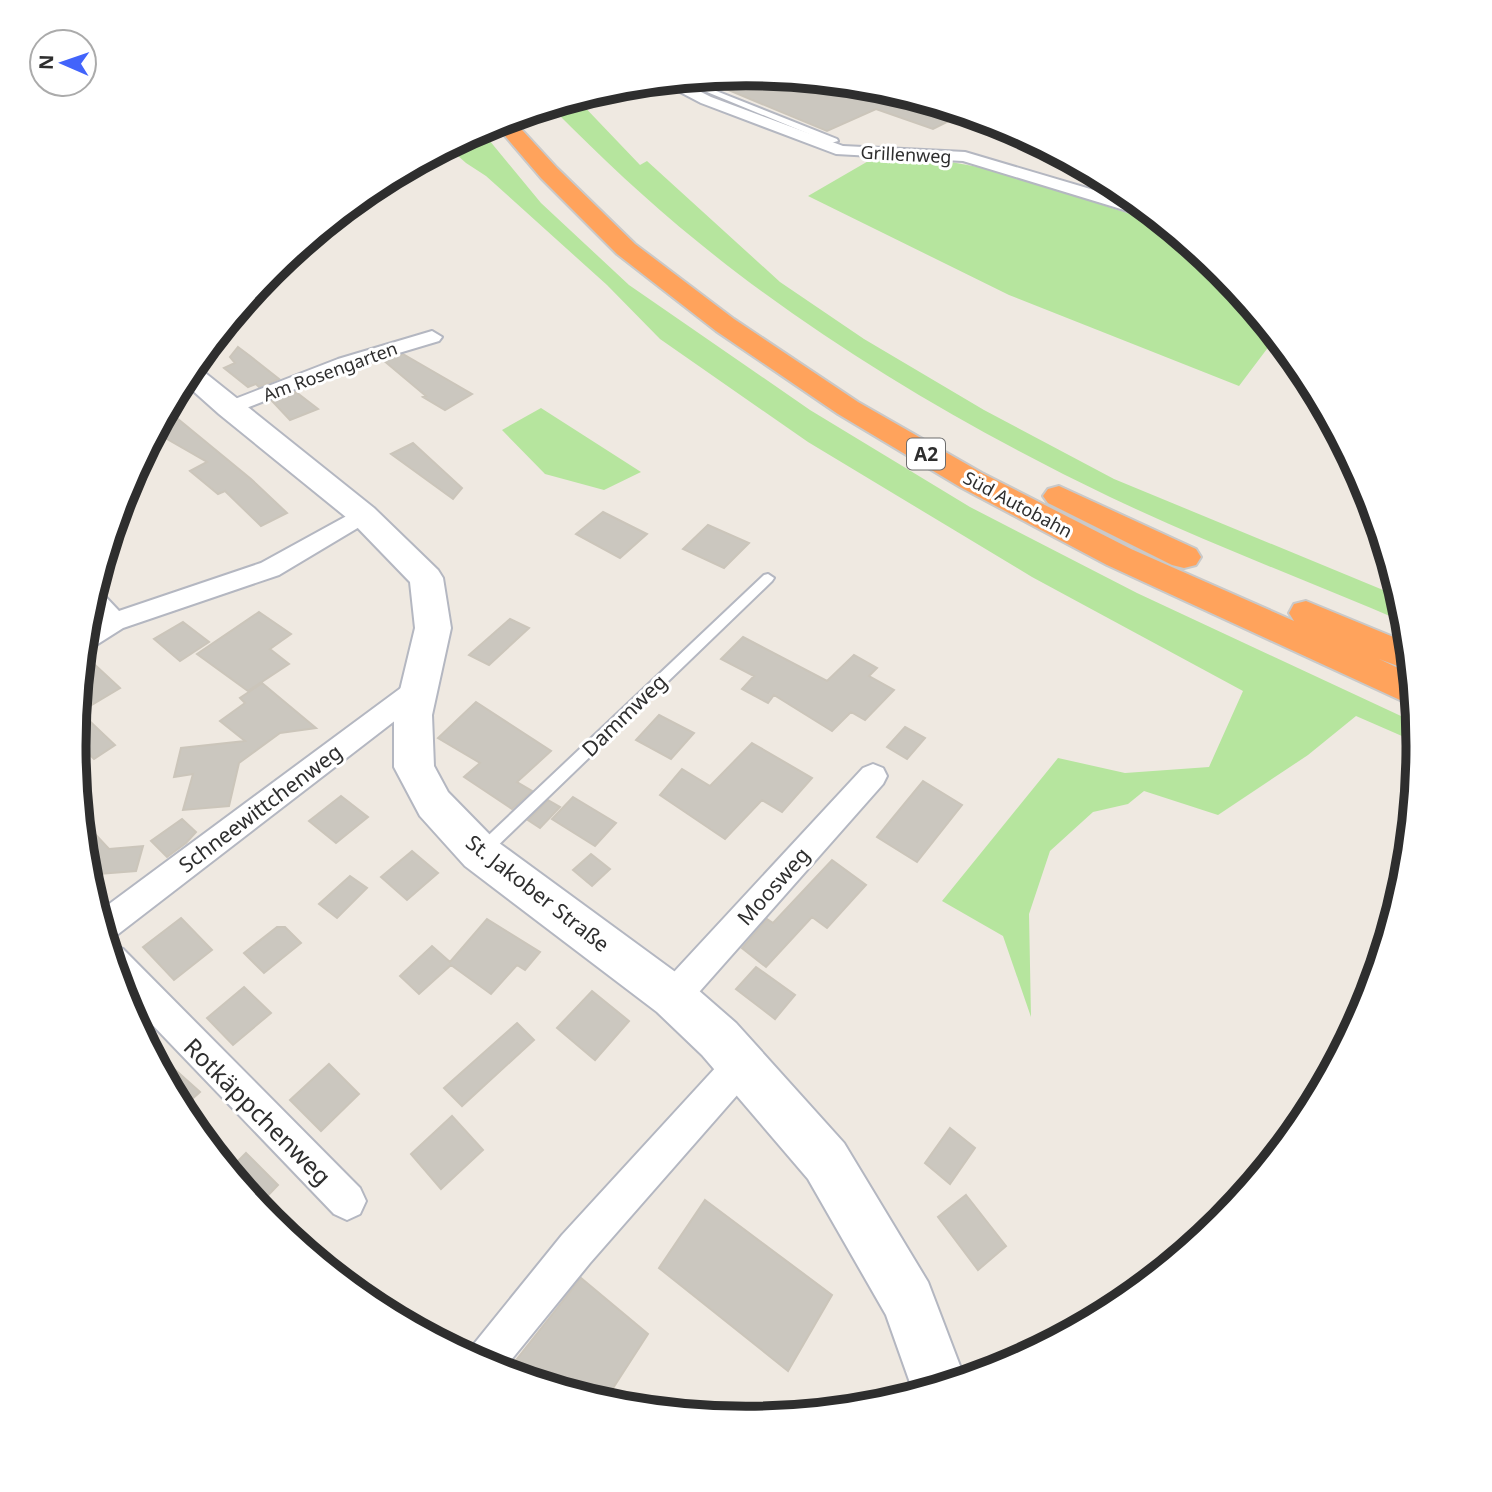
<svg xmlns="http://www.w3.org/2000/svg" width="1492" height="1492" viewBox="0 0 1492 1492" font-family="'Noto Sans',sans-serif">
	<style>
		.green { fill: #b6e59e }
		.building { fill: #cbc7bf; stroke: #cbc5ba; stroke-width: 2 }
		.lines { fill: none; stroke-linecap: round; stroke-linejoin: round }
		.service-casing { stroke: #b4b7c1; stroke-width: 4 }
		.minor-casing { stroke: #b4b7c1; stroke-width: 4 }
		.secondary-casing { stroke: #b4b7c1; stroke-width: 4 }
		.motorway-casing { stroke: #c9c9c9; stroke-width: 4 }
		.service { fill: #fff; fill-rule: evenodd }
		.minor { fill: #fff; fill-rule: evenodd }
		.secondary { fill: #fff; fill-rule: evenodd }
		.motorway { fill: #ffa35c; fill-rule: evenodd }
		.labels { text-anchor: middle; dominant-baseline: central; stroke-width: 6; stroke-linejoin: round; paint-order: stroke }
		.far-street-label { font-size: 18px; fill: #2e2e2e; stroke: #fff }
		.shield { fill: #fff; stroke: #6d6d6d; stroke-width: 2 }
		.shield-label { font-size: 19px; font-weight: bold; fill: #2e2e2e }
		.street-label { font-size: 21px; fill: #2e2e2e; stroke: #fff }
		.near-street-label { font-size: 24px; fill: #2e2e2e; stroke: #fff }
		.rim { fill: none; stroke: #2e2e2e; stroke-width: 9 }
	</style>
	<rect width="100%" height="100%" fill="#efe9e1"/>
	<path class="green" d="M 576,98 L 640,165 L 647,161 L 780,282 L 864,339 L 984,410 L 1114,479 L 1400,597 L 1406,623 C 1308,581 1207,543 1110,497 C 968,429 820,342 698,242 C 647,201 600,156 554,110 L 545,108 Z
		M 480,129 L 541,203 L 629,285 L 810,410 L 970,507 L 1137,593 L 1416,723 L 1418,743 L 1356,716 L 1308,755 L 1218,815 L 1144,791 L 1128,804 L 1093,812 L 1050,851 L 1029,914 L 1031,1017 L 1003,936 L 942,901 L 1058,758 L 1125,773 L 1209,767 L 1243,691 L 1032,577 L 808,442 L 660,339 L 607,285 L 486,176 L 466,163 L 448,147 Z
		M 912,155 L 995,170 L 1167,226 L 1199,252 L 1196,263 L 1222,271 L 1276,337 L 1239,386 L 1009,295 L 808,196 L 877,156 Z
		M 541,408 L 641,472 L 604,490 L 545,474 L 502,430 Z"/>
	<path class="building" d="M 758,75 L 878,87 L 965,113 L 933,129 L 876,109 L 827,131 L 726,89 Z
		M 238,347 L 250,356 L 279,379 L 259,387 L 256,384 L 248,387 L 224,368 L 235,363 L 230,357 Z
		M 403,354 L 472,394 L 445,410 L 423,397 L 426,396 L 383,360 Z
		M 296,392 L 318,409 L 290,420 L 272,401 Z
		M 178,419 L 251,479 L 287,513 L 261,526 L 225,491 L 218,494 L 190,471 L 207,462 L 155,432 Z
		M 413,443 L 462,488 L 453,499 L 391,454 Z
		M 603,512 L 647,534 L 620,558 L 576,534 Z
		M 708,525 L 749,543 L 724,568 L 683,549 Z
		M 259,612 L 291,634 L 270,649 L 289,664 L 248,691 L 197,654 Z
		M 510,619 L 529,628 L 489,665 L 469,655 Z
		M 183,622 L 209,642 L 180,661 L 154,639 Z
		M 743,637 L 827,681 L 854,655 L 877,668 L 869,676 L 894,690 L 865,720 L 851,712 L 832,731 L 774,695 L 768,703 L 742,689 L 754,676 L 721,659 Z
		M 94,664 L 120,688 L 80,712 L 115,745 L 94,759 L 74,739 L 81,672 Z
		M 262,683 L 316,728 L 280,733 L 239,763 L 229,806 L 183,810 L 193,774 L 174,777 L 181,748 L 245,741 L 220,721 L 245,703 L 240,698 Z
		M 476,702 L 551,751 L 517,782 L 532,791 L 512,809 L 464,777 L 480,763 L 438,738 Z
		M 659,715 L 694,733 L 671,759 L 636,740 Z
		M 905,727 L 925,738 L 907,759 L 887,747 Z
		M 752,743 L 812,778 L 782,812 L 762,800 L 725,839 L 660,795 L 682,769 L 710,786 Z
		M 923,781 L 962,805 L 917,862 L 877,837 Z
		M 341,796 L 368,817 L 336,843 L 309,821 Z
		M 573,797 L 616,823 L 595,846 L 552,819 Z
		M 548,800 L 560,807 L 540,828 L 528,820 Z
		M 81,819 L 109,849 L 143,846 L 136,871 L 86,875 Z
		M 182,819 L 196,832 L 186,843 L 167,857 L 151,841 Z
		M 412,851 L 438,873 L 407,900 L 381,877 Z
		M 591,854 L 610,869 L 592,886 L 573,870 Z
		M 832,860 L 866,885 L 827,928 L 812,917 L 766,967 L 742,948 L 767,919 L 773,923 Z
		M 350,876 L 367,888 L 337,918 L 319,904 Z
		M 181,918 L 212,950 L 174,980 L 143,947 Z
		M 487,919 L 540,952 L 525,970 L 517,965 L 491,994 L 451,965 L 419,994 L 400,976 L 432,946 L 450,962 Z
		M 277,927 L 285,927 L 301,943 L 264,973 L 244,953 Z
		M 756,967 L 795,995 L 775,1019 L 736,989 Z
		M 244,987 L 271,1013 L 233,1045 L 207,1018 Z
		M 592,991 L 629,1021 L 595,1060 L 557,1028 Z
		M 517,1023 L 534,1040 L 462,1106 L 444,1088 Z
		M 152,1049 L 200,1092 L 181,1109 L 150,1051 Z
		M 329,1064 L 359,1094 L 321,1131 L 290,1100 Z
		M 452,1116 L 483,1150 L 441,1189 L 411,1154 Z
		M 950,1128 L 975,1148 L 950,1184 L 925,1163 Z
		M 246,1153 L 278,1185 L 258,1206 L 229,1170 Z
		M 966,1195 L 1006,1246 L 978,1270 L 938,1217 Z
		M 705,1200 L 832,1295 L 788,1371 L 659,1268 Z
		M 581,1278 L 648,1334 L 604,1402 L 506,1373 Z"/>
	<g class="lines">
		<defs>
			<path id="service" d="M 686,79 L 837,139 L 838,141 L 831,143 L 678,80 Z
				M 768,574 L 774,578 L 772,581 L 486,857 L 481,858 L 476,857 L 473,852 L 476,847 L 764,575 Z"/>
			<path id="minor" d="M 677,80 L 711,97 L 843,146 L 965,152 L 1141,204 L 1155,216 L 1144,216 L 963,161 L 836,154 L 701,103 L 661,82 Z
				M 432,331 L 442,337 L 439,341 L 352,367 L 236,412 L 222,412 L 219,408 L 222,404 L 338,359 Z
				M 363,507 L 371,510 L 375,515 L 371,520 L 279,575 L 123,628 L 93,647 L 83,649 L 85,627 L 97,620 L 88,609 L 94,590 L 101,592 L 119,611 L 261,563 Z
				M 418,679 L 427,682 L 431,689 L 427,696 L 113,938 L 106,941 L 97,913 L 409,682 Z
				M 873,764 L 883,768 L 887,776 L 883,784 L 685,1008 L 673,1013 L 661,1008 L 656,997 L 661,986 L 863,768 Z
				M 112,945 L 123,949 L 360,1188 L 366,1201 L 360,1214 L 347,1220 L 334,1214 L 121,992 L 108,947 Z
				M 741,1048 L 753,1053 L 758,1065 L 753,1077 L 590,1263 L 502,1371 L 465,1355 L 562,1235 L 729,1053 Z"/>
			<path id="secondary" d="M 194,364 L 374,508 L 438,570 L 443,578 L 451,628 L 432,715 L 434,766 L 448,792 L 495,840 L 689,982 L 736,1023 L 844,1143 L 928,1282 L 965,1379 L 914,1394 L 886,1315 L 808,1179 L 702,1055 L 657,1012 L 465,866 L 420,816 L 394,767 L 394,715 L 415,628 L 410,582 L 352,522 L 219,414 L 182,381 Z"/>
			<path id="motorway" d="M 511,118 L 557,168 L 635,244 L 734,319 L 858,402 L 982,473 L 1131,549 L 1294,621 L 1289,613 L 1294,604 L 1306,601 L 1408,643 L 1411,671 L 1379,659 L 1411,674 L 1414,704 L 1400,700 L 1107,565 L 960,487 L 838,414 L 716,331 L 617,254 L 541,178 L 494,123 Z
				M 1059,486 L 1196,549 L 1201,557 L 1196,565 L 1184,568 L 1172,565 L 1048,503 L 1043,496 L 1048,489 Z"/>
		</defs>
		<use href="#service" class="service-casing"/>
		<use href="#minor" class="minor-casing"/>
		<use href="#secondary" class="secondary-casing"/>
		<use href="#motorway" class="motorway-casing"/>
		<use href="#service" class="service"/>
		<use href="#minor" class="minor"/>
		<use href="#secondary" class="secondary"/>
		<use href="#motorway" class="motorway"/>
	</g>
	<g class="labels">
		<g class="far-street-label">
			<text transform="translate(906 154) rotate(3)">Grillenweg</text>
			<text transform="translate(330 371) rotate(-20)">Am Rosengarten</text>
			<text transform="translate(1018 504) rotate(28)">Süd Autobahn</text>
		</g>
		<rect class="shield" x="907" y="438.5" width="38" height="31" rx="5"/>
		<g class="shield-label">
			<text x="926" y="454">A2</text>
		</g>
		<g class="street-label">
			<text transform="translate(624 715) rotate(-44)">Dammweg</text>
			<text transform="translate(260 808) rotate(-37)">Schneewittchenweg</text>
			<text transform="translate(773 886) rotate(-48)">Moosweg</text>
			<text transform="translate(538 893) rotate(38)">St. Jakober Straße</text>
		</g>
		<g class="near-street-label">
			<text transform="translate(258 1111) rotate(45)">Rotkäppchenweg</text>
		</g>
	</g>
	<path d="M0 0H1492V1492H0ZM86 746a660 660 0 1 1 1320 0a660 660 0 1 1-1320 0Z" fill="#fff" fill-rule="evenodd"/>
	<path class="rim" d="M86 746a660 660 0 1 1 1320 0a660 660 0 1 1-1320 0Z"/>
	<g transform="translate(63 63) rotate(272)"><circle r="33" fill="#ffffff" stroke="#ababab" stroke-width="2"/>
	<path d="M0-5L12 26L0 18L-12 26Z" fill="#4264fb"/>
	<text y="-10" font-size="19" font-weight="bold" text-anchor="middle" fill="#2e2e2e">N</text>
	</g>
</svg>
